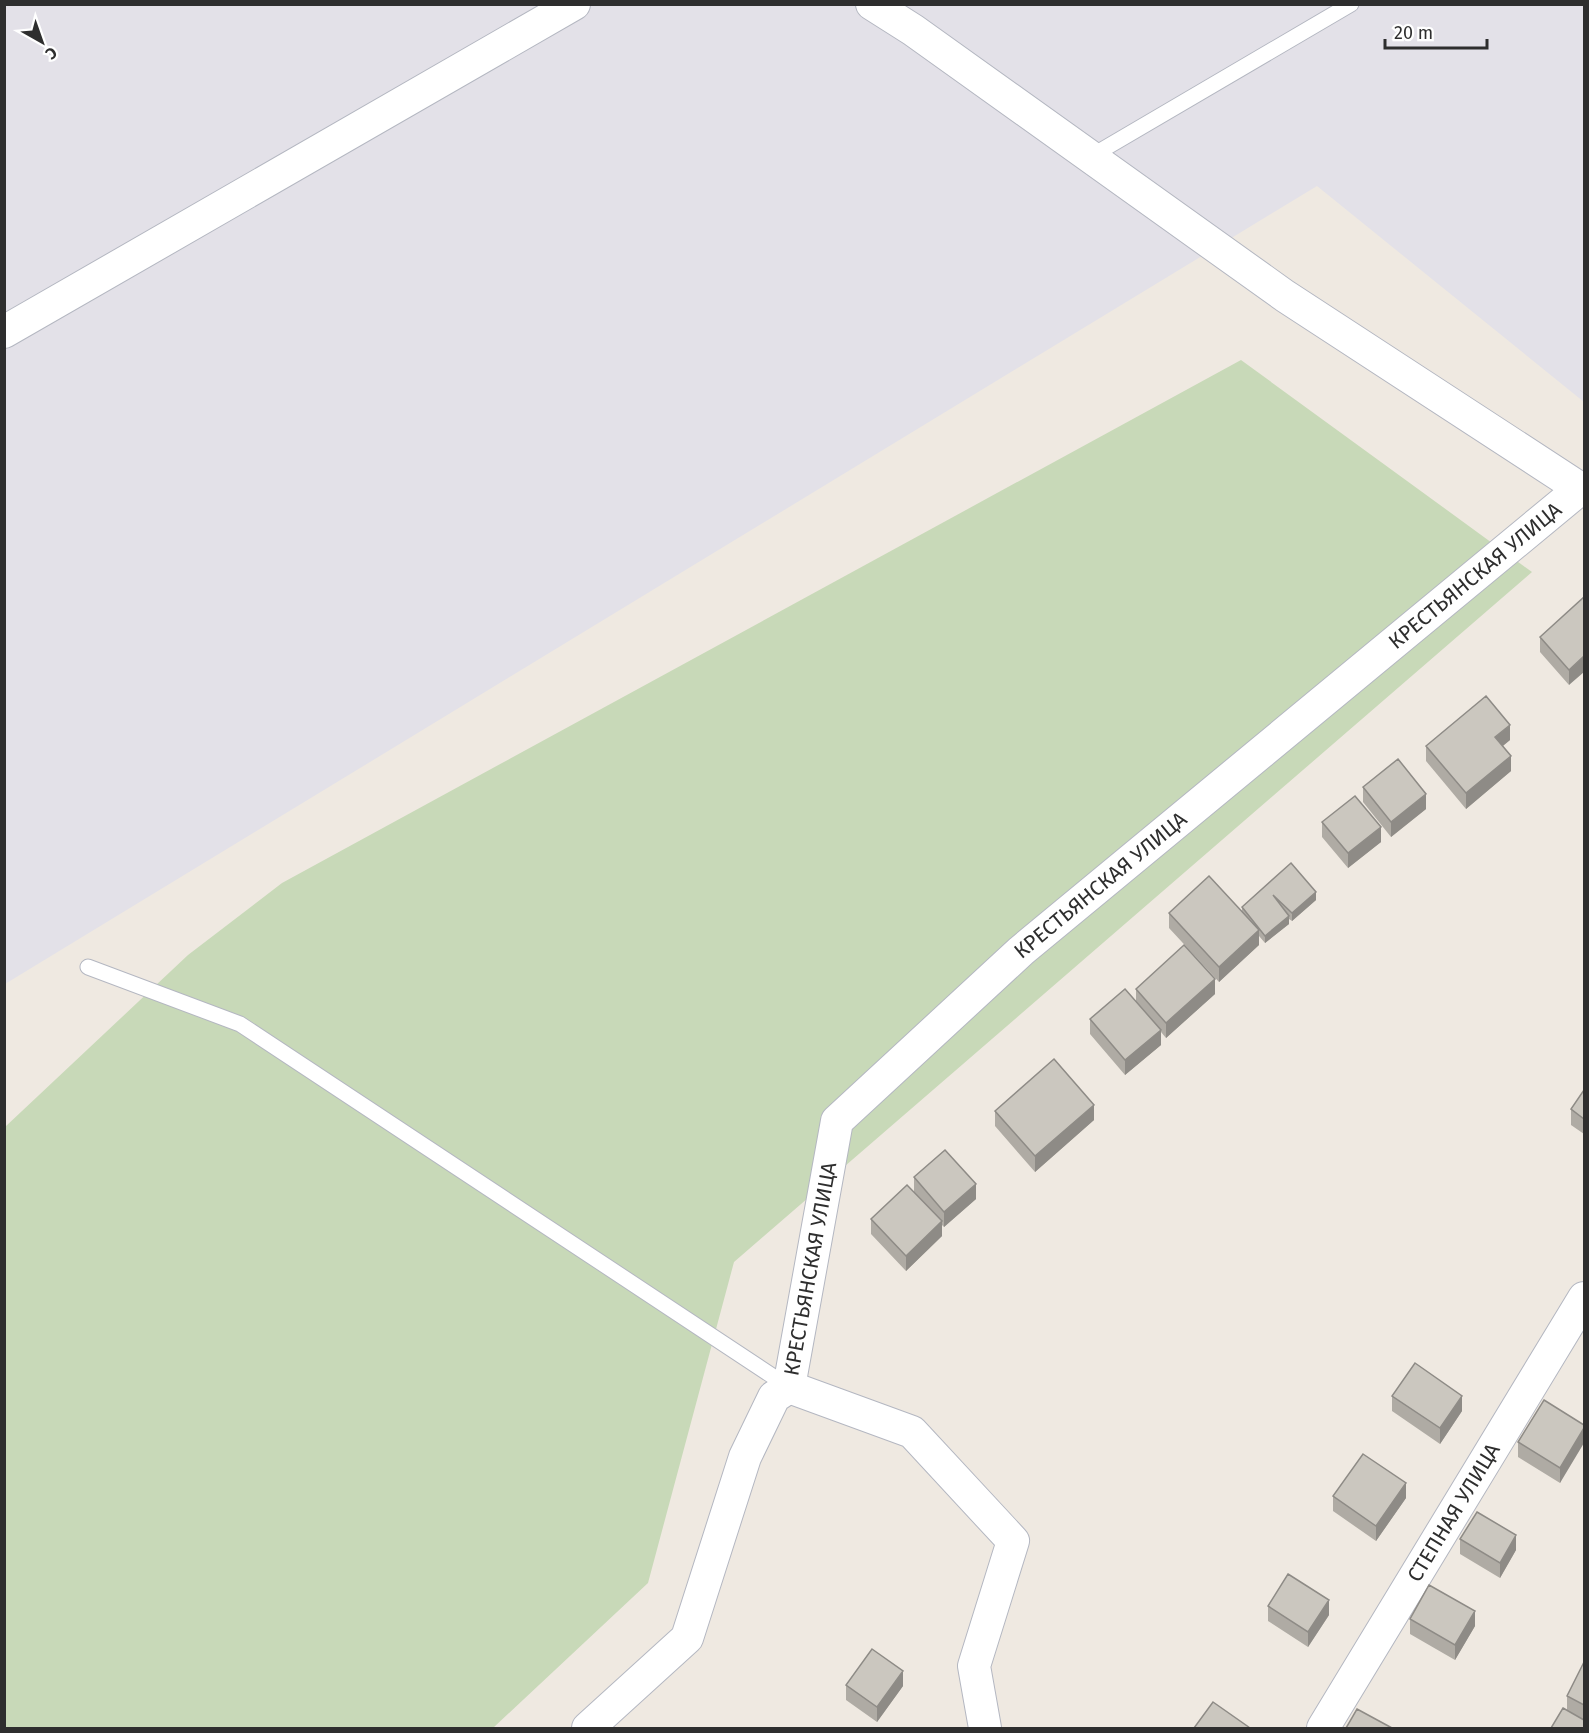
<svg xmlns="http://www.w3.org/2000/svg" width="1589" height="1733" viewBox="0 0 1589 1733" font-family="'Fira Sans',sans-serif">
	<style>
		.industrial { fill: #e3e1e8 }
		.cemetery { fill: #c8d9b8 }
		.lines { fill: none; stroke-linecap: round; stroke-linejoin: round }
		.service-casing { stroke: #b4b7c1; stroke-width: 17 }
		.minor-casing { stroke: #b4b7c1; stroke-width: 34 }
		.service { stroke: #fff; stroke-width: 15 }
		.minor { stroke: #fff; stroke-width: 32 }
		.wall { fill: #afaba4 }
		.shaded-wall { fill: #8e8b86 }
		.building { fill: #cbc7bf; stroke: #8e8b86; stroke-width: 1.5 }
		.labels { text-anchor: middle; dominant-baseline: central; stroke-width: 5; stroke-linejoin: round; paint-order: stroke }
		.street-label { font-size: 21px; fill: #2e2e2e; stroke: #fff }
	</style>
	<rect width="100%" height="100%" fill="#efe9e1"/>
	<path class="industrial" d="M 5,5 L 1584,5 L 1584,402 L 1317,186 L 5,984 Z"/>
	<path class="cemetery" d="M 1241,360 L 1532,572 L 734,1262 L 648,1583 L 493,1728 L 5,1728 L 5,1127 L 188,955 L 282,883 Z"/>
	<g class="lines">
		<defs>
			<path id="service" d="M 1090,157 L 1351,4
				M 88,967 L 240,1024 L 789,1387"/>
			<g id="minor">
				<path d="M 872,4 L 913,30 L 1285,296 L 1584,491"/>
				<path d="M 4,332 L 574,4"/>
				<path id="s1" d="M 789,1387 L 837,1121 L 1021,951 L 1581,488"/>
				<path d="M 789,1387 L 912,1432 L 1013,1541 L 974,1666 L 985,1728"/>
				<path d="M 588,1728 L 687,1638 L 745,1457 L 774,1397 L 789,1387"/>
				<path id="s2" d="M 1323,1728 L 1584,1298"/>
			</g>
		</defs>
		<use href="#service" class="service-casing"/>
		<use href="#minor" class="minor-casing"/>
		<use href="#service" class="service"/>
		<use href="#minor" class="minor"/>
	</g>
	<path class="wall" d="M 1584,597 L 1569,685 L 1540,652 L 1540,637 Z
		M 1510,740 L 1503,746 L 1511,771 L 1466,809 L 1426,761 L 1426,746 Z
		M 1363,787 L 1426,809 L 1391,837 L 1363,802 Z
		M 1322,822 L 1381,842 L 1348,868 L 1322,837 Z
		M 1291,863 L 1316,900 L 1292,921 L 1289,919 L 1289,924 L 1265,943 L 1259,936 L 1259,945 L 1219,982 L 1169,928 L 1169,913 L 1242,912 L 1242,907 Z
		M 1136,989 L 1215,994 L 1166,1038 L 1161,1032 L 1161,1045 L 1125,1075 L 1090,1034 L 1090,1019 L 1136,1001 Z
		M 1584,1090 L 1584,1134 L 1571,1125 L 1571,1109 Z
		M 995,1111 L 1094,1120 L 1035,1172 L 995,1126 Z
		M 914,1177 L 976,1199 L 944,1227 L 942,1225 L 942,1236 L 906,1271 L 871,1234 L 871,1219 L 914,1192 Z
		M 1392,1396 L 1462,1411 L 1440,1444 L 1392,1411 Z
		M 1584,1425 L 1560,1483 L 1518,1457 L 1518,1442 Z
		M 1333,1496 L 1406,1498 L 1376,1541 L 1333,1511 Z
		M 1460,1539 L 1516,1550 L 1500,1578 L 1460,1554 Z
		M 1268,1606 L 1329,1615 L 1308,1647 L 1268,1621 Z
		M 1410,1619 L 1475,1626 L 1455,1660 L 1410,1634 Z
		M 1584,1662 L 1584,1720 L 1567,1711 L 1567,1696 Z
		M 846,1685 L 903,1686 L 877,1722 L 846,1700 Z"/>
	<path class="shaded-wall" d="M 1584,656 L 1584,672 L 1569,685 L 1569,670 Z
		M 1510,725 L 1510,740 L 1495,752 L 1495,737 Z
		M 1511,756 L 1511,771 L 1466,809 L 1466,793 Z
		M 1426,794 L 1426,809 L 1391,837 L 1391,822 Z
		M 1381,827 L 1381,842 L 1348,868 L 1348,853 Z
		M 1316,892 L 1316,900 L 1292,921 L 1292,913 Z
		M 1289,916 L 1289,924 L 1265,943 L 1265,936 Z
		M 1259,930 L 1259,945 L 1219,982 L 1219,967 Z
		M 1215,979 L 1215,994 L 1166,1038 L 1166,1023 Z
		M 1161,1030 L 1161,1045 L 1125,1075 L 1125,1060 Z
		M 1094,1105 L 1094,1120 L 1035,1172 L 1035,1156 Z
		M 976,1184 L 976,1199 L 944,1227 L 944,1212 Z
		M 942,1221 L 942,1236 L 906,1271 L 906,1256 Z
		M 1462,1396 L 1462,1411 L 1440,1444 L 1440,1428 Z
		M 1584,1428 L 1584,1443 L 1560,1483 L 1560,1468 Z
		M 1406,1483 L 1406,1498 L 1376,1541 L 1376,1526 Z
		M 1516,1535 L 1516,1550 L 1500,1578 L 1500,1563 Z
		M 1329,1600 L 1329,1615 L 1308,1647 L 1308,1632 Z
		M 1475,1611 L 1475,1626 L 1455,1660 L 1455,1645 Z
		M 903,1671 L 903,1686 L 877,1722 L 877,1707 Z"/>
	<path class="building" d="M 1584,597 L 1584,656 L 1569,670 L 1540,637 Z
		M 1486,696 L 1510,725 L 1495,737 L 1511,756 L 1466,793 L 1426,746 Z
		M 1398,759 L 1426,794 L 1391,822 L 1363,787 Z
		M 1355,796 L 1381,827 L 1348,853 L 1322,822 Z
		M 1291,863 L 1316,892 L 1292,913 L 1273,895 L 1289,916 L 1265,936 L 1242,907 Z
		M 1209,876 L 1259,930 L 1219,967 L 1169,913 Z
		M 1184,945 L 1215,979 L 1166,1023 L 1136,989 Z
		M 1125,989 L 1161,1030 L 1125,1060 L 1090,1019 Z
		M 1054,1059 L 1094,1105 L 1035,1156 L 995,1111 Z
		M 1584,1090 L 1584,1119 L 1571,1109 Z
		M 945,1150 L 976,1184 L 944,1212 L 914,1177 Z
		M 907,1185 L 942,1221 L 906,1256 L 871,1219 Z
		M 1415,1363 L 1462,1396 L 1440,1428 L 1392,1396 Z
		M 1544,1400 L 1584,1425 L 1584,1428 L 1560,1468 L 1518,1442 Z
		M 1363,1454 L 1406,1483 L 1376,1526 L 1333,1496 Z
		M 1477,1512 L 1516,1535 L 1500,1563 L 1460,1539 Z
		M 1288,1574 L 1329,1600 L 1308,1632 L 1268,1606 Z
		M 1429,1585 L 1475,1611 L 1455,1645 L 1410,1619 Z
		M 872,1649 L 903,1671 L 877,1707 L 846,1685 Z
		M 1584,1662 L 1584,1705 L 1567,1696 Z
		M 1213,1702 L 1250,1728 L 1194,1728 Z
		M 1563,1708 L 1584,1720 L 1584,1728 L 1551,1728 Z
		M 1357,1709 L 1392,1728 L 1346,1728 Z"/>
	<g class="labels">
		<g class="street-label">
			<text stroke="none"><textPath href="#s1" startOffset="1110">КРЕСТЬЯНСКАЯ УЛИЦА</textPath></text>
			<text stroke="none"><textPath href="#s1" startOffset="624">КРЕСТЬЯНСКАЯ УЛИЦА</textPath></text>
			<text stroke="none"><textPath href="#s1" startOffset="120">КРЕСТЬЯНСКАЯ УЛИЦА</textPath></text>
			<text stroke="none"><textPath href="#s2" startOffset="252">СТЕПНАЯ УЛИЦА</textPath></text>
		</g>
	</g>
	<rect width="1589" height="1733" fill="none" stroke="#2e2e2e" stroke-width="12"/>
	<g transform="translate(42 42) rotate(140)" stroke="#ffffff" stroke-width="4.5" paint-order="stroke">
	<path d="M0-4.5L10 22L0 15L-10 22Z" fill="#2e2e2e"/>
	<text y="-9" font-size="16" font-weight="bold" text-anchor="middle" fill="#2e2e2e">С</text>
	</g>
	<path d="M1385 39v9h102v-9" fill="none" stroke="#2e2e2e" stroke-width="3"/>
	<text x="1394" y="39" font-size="18" fill="#2e2e2e" stroke="#ffffff" stroke-width="4.5" paint-order="stroke">20 m</text>
</svg>
